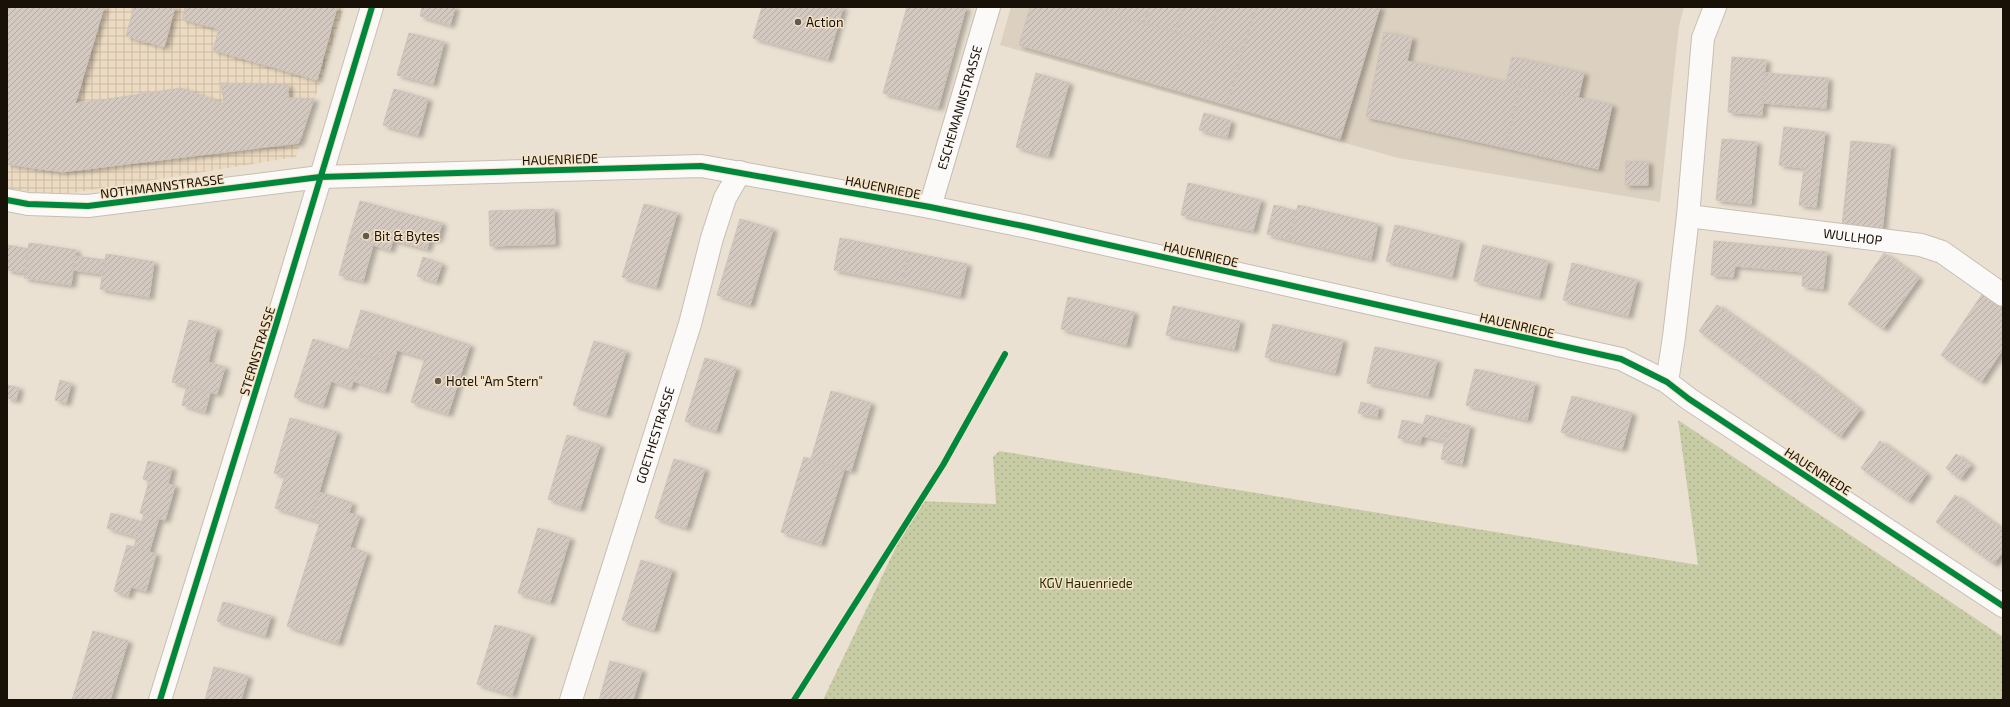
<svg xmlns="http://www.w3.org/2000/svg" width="2010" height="707" viewBox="0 0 2010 707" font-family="'Exo 2',sans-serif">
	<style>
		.commercial { fill: #dcd1c0 }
		.industrial { fill: url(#industrial-grid) }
		.garden { fill: url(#garden-dots) }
		.building { fill: url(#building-hatch); stroke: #cdc3ba; filter: url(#shadow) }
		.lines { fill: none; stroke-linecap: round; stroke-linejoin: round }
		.minor-casing { stroke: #c6bfb2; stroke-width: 24 }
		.minor { stroke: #fcfaf8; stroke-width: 22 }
		.cycleway-casing { stroke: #f5e3c7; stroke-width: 8 }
		.cycleway { stroke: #00873e; stroke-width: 6 }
		.poi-dot { fill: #625a4f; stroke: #f5e3c7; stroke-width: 1.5 }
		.labels { text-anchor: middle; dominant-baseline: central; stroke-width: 3; stroke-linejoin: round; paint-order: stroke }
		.poi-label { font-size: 13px; fill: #181108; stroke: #f5e3c7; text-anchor: start }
		.street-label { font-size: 13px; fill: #181108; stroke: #f5e3c7 }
		.park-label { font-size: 13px; fill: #272f07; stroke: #f5e3c7 }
	</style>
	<defs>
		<pattern id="industrial-grid" width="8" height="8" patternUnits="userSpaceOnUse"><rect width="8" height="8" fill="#ecdbc2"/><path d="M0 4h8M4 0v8" fill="none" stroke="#cabba5"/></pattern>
		<pattern id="garden-dots" width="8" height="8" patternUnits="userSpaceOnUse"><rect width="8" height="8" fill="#c8cca5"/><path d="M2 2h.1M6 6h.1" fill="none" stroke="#abae8d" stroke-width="1.8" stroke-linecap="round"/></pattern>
		<pattern id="building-hatch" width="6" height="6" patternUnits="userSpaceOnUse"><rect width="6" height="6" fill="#d4c9c1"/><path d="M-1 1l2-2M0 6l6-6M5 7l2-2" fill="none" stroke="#b5aca4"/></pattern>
		<filter id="shadow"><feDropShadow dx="4.5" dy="2.5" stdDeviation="2" flood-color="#0004"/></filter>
	</defs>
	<rect width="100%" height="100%" fill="#eae1d2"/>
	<path class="commercial" d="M 1011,7 L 1684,7 L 1679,26 L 1660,202 L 1398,158 L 1000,45 Z"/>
	<path class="industrial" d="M 7,7 L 344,7 L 296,157 L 54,196 L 7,188 Z"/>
	<path class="garden" d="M 1678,420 L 2003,637 L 2003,700 L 823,700 L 918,501 L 996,504 L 993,457 L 999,451 L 1698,565 Z"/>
	<path class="building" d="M 7,7 L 104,7 L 75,104 L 181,88 L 224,104 L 221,83 L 288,85 L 288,98 L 314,99 L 299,143 L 62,172 L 7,164 Z
		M 134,7 L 175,7 L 164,47 L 126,36 Z
		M 185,7 L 337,7 L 317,80 L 213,50 L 219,29 L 182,19 Z
		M 422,7 L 455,7 L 450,25 L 420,16 Z
		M 762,7 L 843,7 L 828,59 L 753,38 Z
		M 907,7 L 966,7 L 938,108 L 883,93 Z
		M 1030,7 L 1090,7 L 1243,52 L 1227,105 L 1019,45 Z
		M 1090,7 L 1149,7 L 1144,23 Z
		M 1149,7 L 1183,7 L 1176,33 L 1144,23 Z
		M 1183,7 L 1218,7 L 1208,42 L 1176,33 Z
		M 1218,7 L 1256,7 L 1243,52 L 1208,42 Z
		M 1256,7 L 1380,7 L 1340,139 L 1227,105 Z
		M 1384,32 L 1412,38 L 1407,61 L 1520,85 L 1506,148 L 1366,117 Z
		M 409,33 L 444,42 L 433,84 L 397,75 Z
		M 1512,57 L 1584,73 L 1578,98 L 1506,82 Z
		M 1732,57 L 1766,60 L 1762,115 L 1728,112 Z
		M 1036,73 L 1069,83 L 1048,156 L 1016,147 Z
		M 1765,73 L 1828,78 L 1826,108 L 1763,103 Z
		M 1520,85 L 1612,105 L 1598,169 L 1506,148 Z
		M 394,89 L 428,99 L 418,135 L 383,125 Z
		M 1204,113 L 1231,121 L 1227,137 L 1199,130 Z
		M 1784,127 L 1825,132 L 1816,207 L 1799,205 L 1804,168 L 1779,165 Z
		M 1722,139 L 1757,142 L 1751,204 L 1716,200 Z
		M 1851,141 L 1891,145 L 1882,231 L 1842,226 Z
		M 1626,161 L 1648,162 L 1648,185 L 1625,185 Z
		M 1188,183 L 1261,200 L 1253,231 L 1181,215 Z
		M 360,201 L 400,212 L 390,250 L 349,238 Z
		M 644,204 L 677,213 L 656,287 L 622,277 Z
		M 1274,205 L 1296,211 L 1289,240 L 1267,234 Z
		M 1298,205 L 1378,224 L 1371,259 L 1289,240 Z
		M 554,209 L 555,244 L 490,246 L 489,211 Z
		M 400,212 L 442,223 L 437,240 L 430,238 L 427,249 L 393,240 Z
		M 740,219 L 773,229 L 750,305 L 717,295 Z
		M 1395,225 L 1460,241 L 1452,277 L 1386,261 Z
		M 349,238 L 373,245 L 363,281 L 339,275 Z
		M 840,238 L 909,252 L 902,283 L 834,270 Z
		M 1714,241 L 1827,252 L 1823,289 L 1802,286 L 1803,272 L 1735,266 L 1733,277 L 1711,275 Z
		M 29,243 L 76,250 L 71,285 L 24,278 Z
		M 7,245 L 29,249 L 25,273 L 7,270 Z
		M 1483,245 L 1548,261 L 1539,297 L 1474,281 Z
		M 909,252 L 967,264 L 960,296 L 902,283 Z
		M 1884,253 L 1919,278 L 1883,329 L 1848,304 Z
		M 106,254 L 154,262 L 149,297 L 100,289 Z
		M 75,256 L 105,260 L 103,274 L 73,270 Z
		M 423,257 L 442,264 L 436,282 L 417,276 Z
		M 1572,263 L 1637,280 L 1628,316 L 1563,300 Z
		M 1983,293 L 2003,306 L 2003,349 L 1981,382 L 1941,355 Z
		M 1068,297 L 1134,312 L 1126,345 L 1061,329 Z
		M 1717,305 L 1763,337 L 1743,364 L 1699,331 Z
		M 1173,306 L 1240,321 L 1234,349 L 1166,335 Z
		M 361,310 L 470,345 L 448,414 L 411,402 L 425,358 L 397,350 L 395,357 L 379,352 L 377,360 L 348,351 Z
		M 189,320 L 217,328 L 208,362 L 225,367 L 217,394 L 172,382 Z
		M 1273,324 L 1343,340 L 1335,373 L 1265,357 Z
		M 1763,337 L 1813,373 L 1792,401 L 1743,364 Z
		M 313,339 L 362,355 L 351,388 L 331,381 L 323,406 L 294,397 Z
		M 594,341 L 626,351 L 606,415 L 573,405 Z
		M 1375,347 L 1437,360 L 1428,396 L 1367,383 Z
		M 379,352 L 395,357 L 385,391 L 353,381 L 362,355 L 377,360 Z
		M 705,358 L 736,368 L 716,431 L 685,421 Z
		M 1475,369 L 1535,383 L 1527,420 L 1466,405 Z
		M 1813,373 L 1860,410 L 1840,437 L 1792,401 Z
		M 60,380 L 71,384 L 66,403 L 55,400 Z
		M 7,385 L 19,388 L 16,400 L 7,398 Z
		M 187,386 L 210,393 L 205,412 L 182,405 Z
		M 831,391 L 871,403 L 851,471 L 811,459 Z
		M 1572,396 L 1632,413 L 1622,449 L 1561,432 Z
		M 1361,402 L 1379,407 L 1377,417 L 1358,413 Z
		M 1426,415 L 1449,421 L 1445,441 L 1422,436 L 1420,443 L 1398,438 L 1402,420 L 1423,425 Z
		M 290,418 L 337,432 L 311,519 L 275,508 L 285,476 L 274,473 Z
		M 1449,421 L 1470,426 L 1462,464 L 1441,459 Z
		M 567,435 L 600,445 L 580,509 L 548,499 Z
		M 1880,441 L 1927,474 L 1908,501 L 1861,468 Z
		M 1956,454 L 1971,465 L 1960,479 L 1946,468 Z
		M 804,457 L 844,470 L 821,544 L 781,532 Z
		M 674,459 L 705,469 L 686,528 L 655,518 Z
		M 148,461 L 172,468 L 168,484 L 175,486 L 165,520 L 140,513 L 149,481 L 143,479 Z
		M 319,492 L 352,503 L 349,513 L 360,516 L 350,547 L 367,553 L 338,643 L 287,626 L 320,522 L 311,519 Z
		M 1955,495 L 2003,530 L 2003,551 L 1994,564 L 1936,522 Z
		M 111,513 L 142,522 L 137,537 L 107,528 Z
		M 144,514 L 159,518 L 149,552 L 134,547 Z
		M 538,528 L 570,538 L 550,602 L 518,593 Z
		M 127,545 L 156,554 L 146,591 L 131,587 L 128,596 L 114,591 Z
		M 641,560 L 672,570 L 654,630 L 622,620 Z
		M 223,602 L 271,616 L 265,636 L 217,621 Z
		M 495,625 L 531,635 L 512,695 L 477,684 Z
		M 93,631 L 128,641 L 110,700 L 72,700 Z
		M 610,661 L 642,670 L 633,700 L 599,700 Z
		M 214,667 L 248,676 L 241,700 L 205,700 Z"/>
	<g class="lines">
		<defs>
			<g id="minor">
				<path d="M 7,200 L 28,204 L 88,206 L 320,177 L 701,166 L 930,207 L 1028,227 L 1621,359 L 1667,382 L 1689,399 L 2003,606"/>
				<path id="s1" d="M 930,207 L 989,7"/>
				<path id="s2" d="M 1688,216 L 1921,245 L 1942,252 L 2003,295"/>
				<path d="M 1667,382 L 1674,337 L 1688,216 L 1703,38 L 1715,7"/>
				<path d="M 160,700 L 276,325 L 372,7"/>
				<path id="s3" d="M 571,700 L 690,324 L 712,238 L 725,198 L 740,172"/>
			</g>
		</defs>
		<use href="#minor" class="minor-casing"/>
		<use href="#minor" class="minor"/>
		<defs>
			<path id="cycleway" d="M 7,200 L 28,204 L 88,206 L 320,177 L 701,166 L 930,207 L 1028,227 L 1621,359 L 1667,382 L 1689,399 L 2003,606
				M 160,700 L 276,325 L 372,7
				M 794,700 L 943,465 L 1005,354"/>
		</defs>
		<use href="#cycleway" class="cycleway-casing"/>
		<use href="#cycleway" class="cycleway"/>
	</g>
	<g class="poi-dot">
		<circle cx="798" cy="22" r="4"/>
		<circle cx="366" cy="236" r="4"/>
		<circle cx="438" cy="381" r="4"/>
	</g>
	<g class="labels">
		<g class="poi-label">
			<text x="806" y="22">Action</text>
			<text x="374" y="236">Bit &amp; Bytes</text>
			<text x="446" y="381">Hotel "Am Stern"</text>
		</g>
		<g class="street-label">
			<text stroke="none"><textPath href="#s1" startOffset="104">ESCHEMANNSTRASSE</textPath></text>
			<text transform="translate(560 159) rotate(-2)">HAUENRIEDE</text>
			<text transform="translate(162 186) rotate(-7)">NOTHMANNSTRASSE</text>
			<text transform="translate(883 187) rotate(11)">HAUENRIEDE</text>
			<text stroke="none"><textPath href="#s2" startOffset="166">WULLHOP</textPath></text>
			<text transform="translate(1201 254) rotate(13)">HAUENRIEDE</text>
			<text transform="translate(1517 325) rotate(13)">HAUENRIEDE</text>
			<text transform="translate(257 351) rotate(-73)">STERNSTRASSE</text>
			<text stroke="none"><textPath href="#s3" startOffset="278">GOETHESTRASSE</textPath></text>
			<text transform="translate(1818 471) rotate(33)">HAUENRIEDE</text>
		</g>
		<g class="park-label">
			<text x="1086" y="583">KGV Hauenriede</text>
		</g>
	</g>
	<rect width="2010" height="707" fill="none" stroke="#181108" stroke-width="16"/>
</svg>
